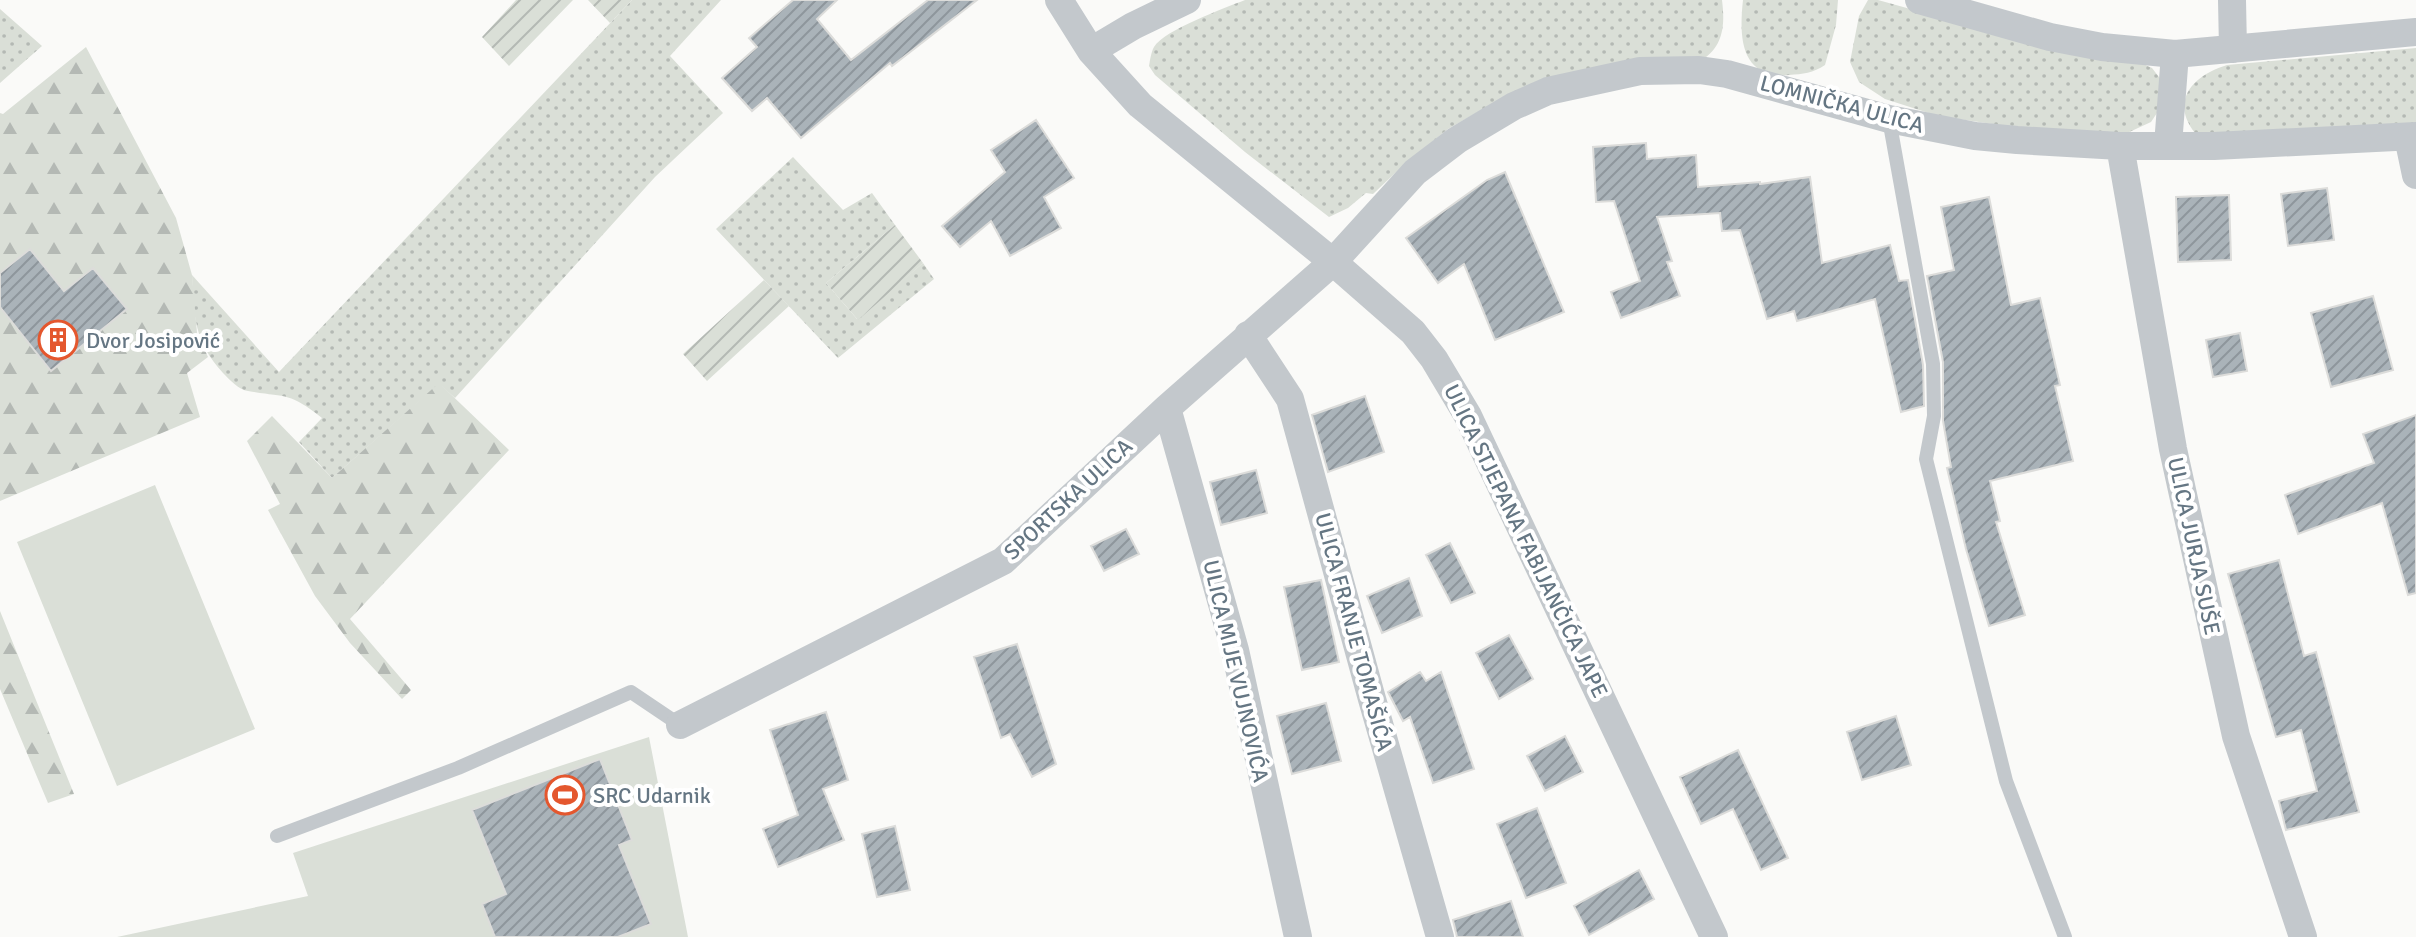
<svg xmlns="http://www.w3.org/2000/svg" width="2416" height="937" viewBox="0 0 2416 937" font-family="Signika,sans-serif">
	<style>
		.grass { fill: url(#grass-dots) }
		.forest { fill: url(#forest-firs) }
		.park { fill: #dadfd7 }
		.garden { fill: url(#garden-furrows) }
		.building { fill: url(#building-hatch); stroke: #dcdcda; stroke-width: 2 }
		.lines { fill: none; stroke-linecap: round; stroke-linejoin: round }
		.service { stroke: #c3c8cc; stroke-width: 14 }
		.minor { stroke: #c3c8cc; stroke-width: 28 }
		.labels { text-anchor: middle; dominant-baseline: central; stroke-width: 8; stroke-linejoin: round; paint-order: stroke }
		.street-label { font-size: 22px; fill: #657683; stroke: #fff }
		.poi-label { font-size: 22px; fill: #657683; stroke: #fff; text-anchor: start }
	</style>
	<defs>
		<pattern id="grass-dots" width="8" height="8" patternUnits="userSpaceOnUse" patternTransform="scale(2)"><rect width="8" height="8" fill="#dadfd7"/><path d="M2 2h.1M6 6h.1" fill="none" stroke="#b4b9b4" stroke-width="1.8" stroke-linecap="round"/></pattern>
		<pattern id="forest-firs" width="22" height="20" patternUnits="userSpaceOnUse" patternTransform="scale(2)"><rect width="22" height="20" fill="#dadfd7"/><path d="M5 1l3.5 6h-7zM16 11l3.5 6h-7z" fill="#b4b9b4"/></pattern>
		<pattern id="garden-furrows" width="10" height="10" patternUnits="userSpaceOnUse" patternTransform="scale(2)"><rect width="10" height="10" fill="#dadfd7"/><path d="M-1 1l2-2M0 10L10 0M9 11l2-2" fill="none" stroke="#b4b9b4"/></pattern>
		<pattern id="building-hatch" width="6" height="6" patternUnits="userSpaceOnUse" patternTransform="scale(2)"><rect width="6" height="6" fill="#aab3b9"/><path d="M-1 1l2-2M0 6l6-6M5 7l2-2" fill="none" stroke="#8e969c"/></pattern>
	</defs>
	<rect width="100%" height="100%" fill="#fafaf8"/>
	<path class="grass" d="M 632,0 L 721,0 L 670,56 L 723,113 L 655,177 L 455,398 L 439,384 L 332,478 L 299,442 L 322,418 C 288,391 286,398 248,391 C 239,390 230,380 223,373 C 194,341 194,317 192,275 L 279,372 Z
		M 1245,0 L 1722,0 C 1725,24 1724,46 1702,60 L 1497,101 L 1448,129 L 1407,162 L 1373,194 L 1366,193 L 1348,208 L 1329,217 L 1245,152 L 1155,75 L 1149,66 C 1150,61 1151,52 1154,47 C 1164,30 1225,8 1245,0 Z
		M 1743,0 L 1838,0 L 1836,25 L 1825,65 C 1813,73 1803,74 1789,75 C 1740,79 1739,37 1743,0 Z
		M 1868,0 L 1878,0 L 1968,25 L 2139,62 L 2152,68 L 2162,81 L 2159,110 L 2151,122 L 2125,134 L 2020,128 L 1938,116 L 1885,99 L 1859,82 L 1850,62 L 1859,16 Z
		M 0,9 L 42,46 L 0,83 Z
		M 2416,48 L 2416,123 L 2267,134 L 2195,133 C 2169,100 2194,75 2227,65 Z
		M 793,157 L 843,210 L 872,193 L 895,225 L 826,283 L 857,319 L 923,263 L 934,279 L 838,358 L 716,229 Z"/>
	<path class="forest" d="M 86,47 L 176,218 L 192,275 L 197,333 L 208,357 L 187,373 L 200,417 L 0,501 L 0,113 L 3,114 Z
		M 439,383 L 509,450 L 350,619 L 411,690 L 402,699 L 350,643 L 315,596 L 268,510 L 280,504 L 247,441 L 272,416 L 332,478 Z
		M 0,611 L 74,794 L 48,803 L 0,689 Z"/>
	<path class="park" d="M 155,485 L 255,729 L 117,786 L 17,542 Z
		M 649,737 L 688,937 L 117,937 L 308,896 L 293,853 Z"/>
	<path class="garden" d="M 516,0 L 573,0 L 509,66 L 482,37 Z
		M 588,0 L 632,0 L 610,23 Z
		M 895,225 L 923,263 L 858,320 L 826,283 Z
		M 764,280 L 789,306 L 707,381 L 683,354 Z"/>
	<path class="building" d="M 793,0 L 837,0 L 817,19 L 851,60 L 928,0 L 977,0 L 892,66 L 890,63 L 801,138 L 767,98 L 752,111 L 722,78 L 757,47 L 749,38 Z
		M 1036,120 L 1074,178 L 1044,197 L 1061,228 L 1010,256 L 991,221 L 960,247 L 942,226 L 1005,172 L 991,150 Z
		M 1646,143 L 1647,159 L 1696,155 L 1698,187 L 1760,182 L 1760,184 L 1810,177 L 1822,263 L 1890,245 L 1899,281 L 1908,280 L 1923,365 L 1924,406 L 1901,412 L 1875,299 L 1797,321 L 1794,311 L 1767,319 L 1740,230 L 1722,231 L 1720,213 L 1657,217 L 1672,261 L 1667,262 L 1680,296 L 1621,318 L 1611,292 L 1640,281 L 1614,201 L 1596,202 L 1593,147 Z
		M 1505,172 L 1564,312 L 1495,340 L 1464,264 L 1438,283 L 1406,238 L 1487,180 Z
		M 2327,188 L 2334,240 L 2288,246 L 2281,194 Z
		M 2229,195 L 2231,260 L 2178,262 L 2176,197 Z
		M 1989,197 L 2011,305 L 2040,298 L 2060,385 L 2055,386 L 2073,461 L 1990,481 L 2000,521 L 1996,522 L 2025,615 L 1989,626 L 1966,549 L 1947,468 L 1951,467 L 1943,421 L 1943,362 L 1927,276 L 1954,270 L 1941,207 Z
		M 30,249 L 64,291 L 93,268 L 127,309 L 51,371 L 0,307 L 0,273 Z
		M 2373,296 L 2393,370 L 2331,387 L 2311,313 Z
		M 2240,333 L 2247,371 L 2213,377 L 2206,340 Z
		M 1365,396 L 1384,452 L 1328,472 L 1312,415 Z
		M 2416,415 L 2416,593 L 2408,595 L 2382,503 L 2298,534 L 2285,495 L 2374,463 L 2363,434 Z
		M 1256,470 L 1267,513 L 1221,525 L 1210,482 Z
		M 1126,529 L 1139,554 L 1104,571 L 1091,546 Z
		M 1450,543 L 1475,593 L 1451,603 L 1426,555 Z
		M 2279,560 L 2304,656 L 2316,652 L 2359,812 L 2286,830 L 2279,801 L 2317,791 L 2301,730 L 2276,737 L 2228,574 Z
		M 1409,578 L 1422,616 L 1382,633 L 1367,596 Z
		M 1321,580 L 1339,662 L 1302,670 L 1284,587 Z
		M 1509,635 L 1533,679 L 1499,699 L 1476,653 Z
		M 1017,644 L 1056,764 L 1032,777 L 1010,734 L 1001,738 L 974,657 Z
		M 1420,672 L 1426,681 L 1441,672 L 1474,769 L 1433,783 L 1410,717 L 1403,721 L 1388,692 Z
		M 1326,703 L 1341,761 L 1292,774 L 1277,716 Z
		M 826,712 L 848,780 L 823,789 L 844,840 L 778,867 L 763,829 L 798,815 L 770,730 Z
		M 1896,716 L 1911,765 L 1862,780 L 1847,732 Z
		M 1565,736 L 1583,772 L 1545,791 L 1527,756 Z
		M 1738,750 L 1788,858 L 1761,870 L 1733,809 L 1701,824 L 1680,777 Z
		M 600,759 L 632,840 L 619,845 L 651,924 L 618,937 L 495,937 L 482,904 L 506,894 L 472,810 Z
		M 1537,808 L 1566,883 L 1526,898 L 1497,824 Z
		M 895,826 L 910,890 L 877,897 L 862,834 Z
		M 1639,870 L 1654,899 L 1589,935 L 1574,906 Z
		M 1511,901 L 1523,937 L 1457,937 L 1453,920 Z"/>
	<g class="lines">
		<path class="service" d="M 1889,119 L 1933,364 L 1934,416 L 1926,459 L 2006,781 L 2065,937
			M 277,836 L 458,768 L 631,692 L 680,725"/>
		<path class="minor" d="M 1059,0 L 1091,51 L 1140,105 L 1333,262 L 1413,332 L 1434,359 L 1468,416 L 1714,937
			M 1919,0 L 2050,37 L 2102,47 L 2175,54 L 2416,32
			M 2232,0 L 2233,49
			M 1091,51 L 1133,26 L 1187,0
			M 2408,137 L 2416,175
			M 2168,145 L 2175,54
			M 2120,146 L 2173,449 L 2236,736 L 2303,937
			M 1248,335 L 1290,399 L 1372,699 L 1440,937
			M 1167,408 L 1235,650 L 1298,937
			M 680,725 L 1003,561 L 1167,408 L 1333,262 L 1415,172 L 1457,140 L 1514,106 L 1548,91 L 1640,71 L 1699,70 L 1727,74 L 1889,119 L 1975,136 L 2017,140 L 2120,146 L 2214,146 L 2416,136"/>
	</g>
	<defs>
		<symbol id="building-ring" viewBox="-11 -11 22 22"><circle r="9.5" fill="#fff" stroke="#e4572e" stroke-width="1.5"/><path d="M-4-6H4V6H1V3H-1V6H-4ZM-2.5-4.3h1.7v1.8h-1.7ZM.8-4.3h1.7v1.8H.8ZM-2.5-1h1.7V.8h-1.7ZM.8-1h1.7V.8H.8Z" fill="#e4572e"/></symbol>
		<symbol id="stadium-ring" viewBox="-11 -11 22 22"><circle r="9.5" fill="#fff" stroke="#e4572e" stroke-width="1.5"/><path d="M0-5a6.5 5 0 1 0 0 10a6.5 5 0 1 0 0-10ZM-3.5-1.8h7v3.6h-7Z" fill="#e4572e"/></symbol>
	</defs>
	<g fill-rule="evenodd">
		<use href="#building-ring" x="36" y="318" width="44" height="44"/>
		<use href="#stadium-ring" x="543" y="773" width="44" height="44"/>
	</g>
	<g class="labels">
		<g class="street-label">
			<text transform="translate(1842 104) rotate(15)">LOMNIČKA ULICA</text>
			<text transform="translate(1068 499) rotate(-43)">SPORTSKA ULICA</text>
			<text transform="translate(1526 541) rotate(64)">ULICA STJEPANA FABIJANČIĆA JAPE</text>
			<text transform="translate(2194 546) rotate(78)">ULICA JURJA SUŠE</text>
			<text transform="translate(1354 632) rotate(75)">ULICA FRANJE TOMAŠIĆA</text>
			<text transform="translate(1236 671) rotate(77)">ULICA MIJE VUJNOVIĆA</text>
		</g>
		<g class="poi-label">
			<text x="86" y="340">Dvor Josipović</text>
			<text x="593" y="795">SRC Udarnik</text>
		</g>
	</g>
</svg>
